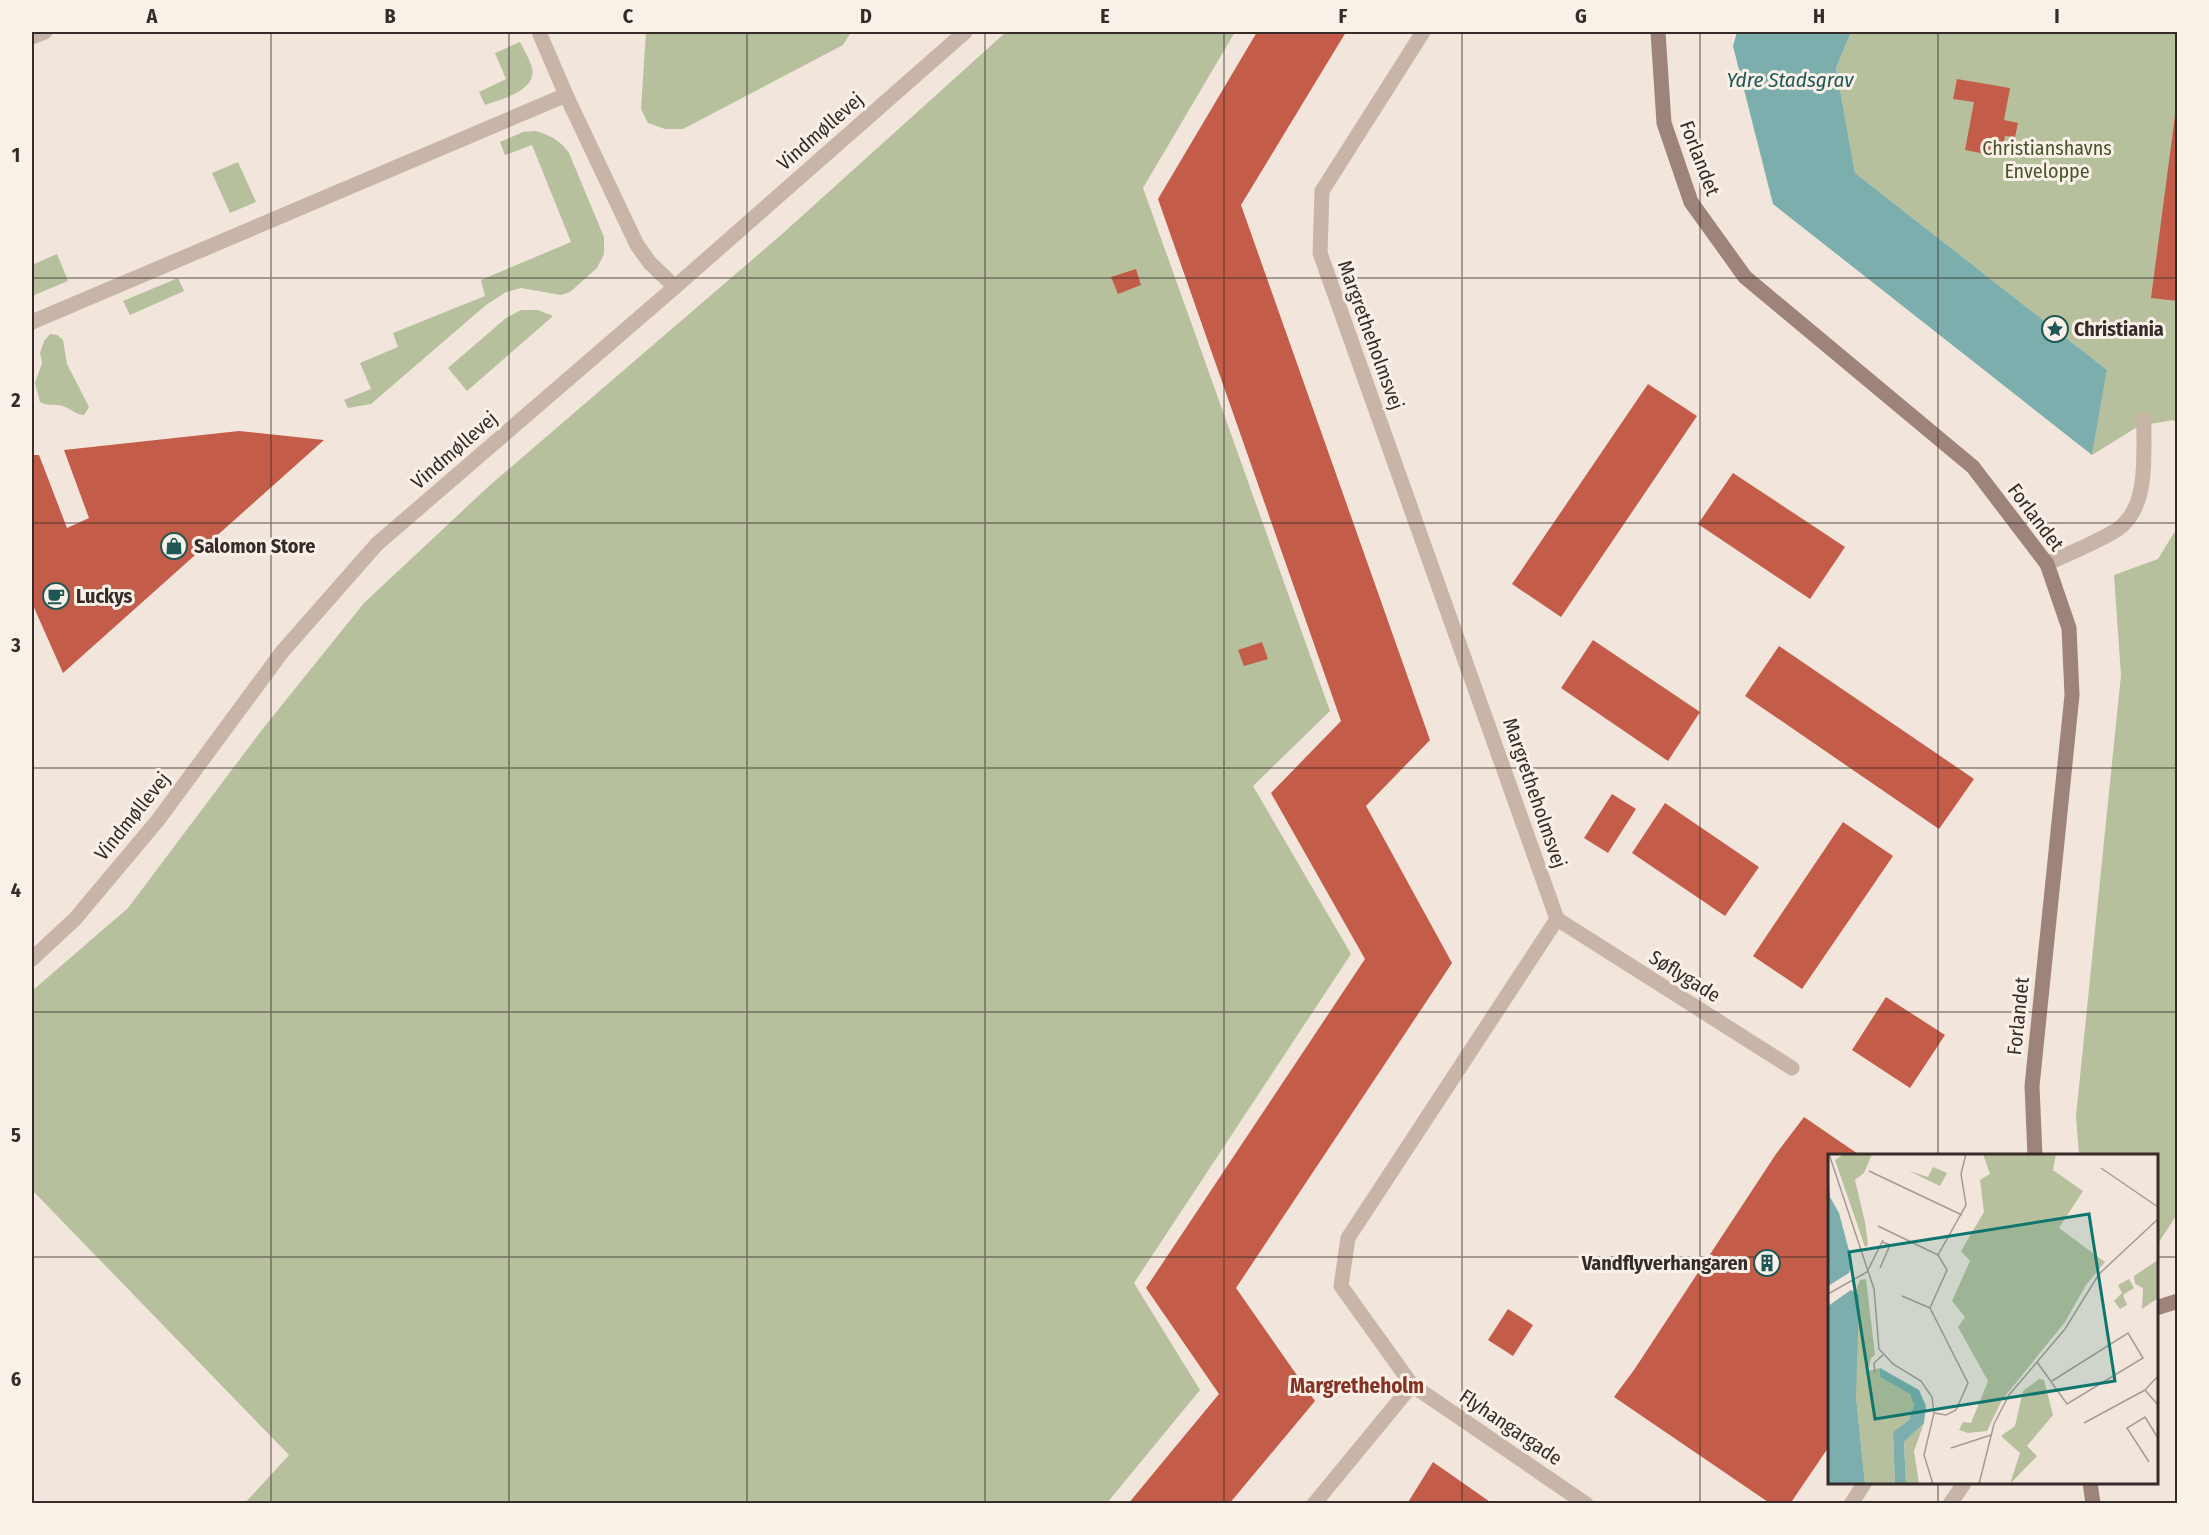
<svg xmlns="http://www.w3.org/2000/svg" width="2209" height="1535" viewBox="0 0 2209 1535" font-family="'Fira Sans Condensed',sans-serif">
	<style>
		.green { fill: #b7c09c }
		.water { fill: #7baeac }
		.building { fill: #c35c48 }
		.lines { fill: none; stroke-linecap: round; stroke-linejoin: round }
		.lane { stroke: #c9b4a8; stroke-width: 15 }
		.street { stroke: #c9b4a8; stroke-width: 15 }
		.secondary { stroke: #9d8379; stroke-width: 15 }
		.grid { fill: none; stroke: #362b28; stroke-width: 1.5; stroke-opacity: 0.55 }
		.labels { text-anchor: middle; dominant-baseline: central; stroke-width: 6; stroke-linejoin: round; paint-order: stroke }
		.street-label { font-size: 20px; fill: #362b28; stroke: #f9f0e8 }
		.park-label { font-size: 20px; fill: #49542c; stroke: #f9f0e8 }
		.poi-label { font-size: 20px; font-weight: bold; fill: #362b28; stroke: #f9f0e8; text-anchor: start }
		.water-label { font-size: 21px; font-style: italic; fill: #1e5756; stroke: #f9f0e8 }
		.neighbourhood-label { font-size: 21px; font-weight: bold; fill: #833223; stroke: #f9f0e8 }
		.inset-road { fill: none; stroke: #a69b94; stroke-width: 1.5 }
		.view { fill: #0f766e; fill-opacity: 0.15; stroke: #0f766e; stroke-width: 3 }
		.inset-edge { fill: none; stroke: #362b28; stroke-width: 3 }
		.neatline { fill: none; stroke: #362b28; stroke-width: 2 }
		.grid-label { font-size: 20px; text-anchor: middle; font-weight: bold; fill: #362b28 }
	</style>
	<rect width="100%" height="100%" fill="#f1e5dc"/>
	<path class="green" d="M 646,32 L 851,32 L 843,45 L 683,129 L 665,129 L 648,123 L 641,109 Z
		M 1006,32 L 1235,32 L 1143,188 L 1330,711 L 1253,786 L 1351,954 L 1134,1283 L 1200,1390 L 1107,1503 L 245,1503 L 289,1455 L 32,1190 L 32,991 L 128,908 L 261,731 L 364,603 L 489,486 L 781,235 Z
		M 1851,32 L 2177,32 L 2177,423 L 2173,420 L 2139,426 L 2092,455 L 2107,370 L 1855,173 L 1836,68 Z
		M 520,42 C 524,50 530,60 532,68 C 537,91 501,99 485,105 L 479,92 L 506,79 L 495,53 Z
		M 536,131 C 551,136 560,140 569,153 L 604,237 L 604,254 L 597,268 L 570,292 L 561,295 L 521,288 L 506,292 L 486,305 L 371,404 L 348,408 L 344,400 L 371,389 L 360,363 L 398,347 L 393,333 L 485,296 L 481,280 L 571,242 L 532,145 L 505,155 L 500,142 L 523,132 Z
		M 238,162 L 256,202 L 230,213 L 212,173 Z
		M 57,254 L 68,281 L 32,296 L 32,265 Z
		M 178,278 L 184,291 L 130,315 L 123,301 Z
		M 521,310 L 538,310 L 553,316 L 467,391 L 448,368 L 506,318 Z
		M 50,334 L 57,335 L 63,340 L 67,364 L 89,407 L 84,415 C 74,414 73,410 65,407 C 58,403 48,407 40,402 L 35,383 L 42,363 L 40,353 L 44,341 Z
		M 2177,528 L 2178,1213 L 2157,1245 L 2156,1156 L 2079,1156 L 2076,1116 L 2121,675 L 2114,575 L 2158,559 Z"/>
	<path class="water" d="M 1737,32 L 1851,32 L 1836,68 L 1855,173 L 2107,370 L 2092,455 L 1773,204 L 1733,46 Z"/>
	<path class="building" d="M 1257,32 L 1346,32 L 1241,205 L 1430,740 L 1366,806 L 1452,963 L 1236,1288 L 1315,1401 L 1229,1504 L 1128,1504 L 1219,1394 L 1146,1288 L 1365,959 L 1271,793 L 1341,721 L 1158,199 Z
		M 1957,79 L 2010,88 L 2004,120 L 2018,123 L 2015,137 L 2005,136 L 2001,157 L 1965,150 L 1974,102 L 1953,99 Z
		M 2176,108 L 2178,108 L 2178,301 L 2151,298 Z
		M 1136,269 L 1141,285 L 1118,294 L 1111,277 Z
		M 1648,384 L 1697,416 L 1561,617 L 1512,584 Z
		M 239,431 L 324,440 L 63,673 L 32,603 L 32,455 L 39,455 L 67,528 L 89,518 L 64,450 Z
		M 1733,473 L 1845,547 L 1810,599 L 1698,524 Z
		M 1593,640 L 1700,712 L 1668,761 L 1561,688 Z
		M 1262,642 L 1268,659 L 1244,666 L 1238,650 Z
		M 1779,646 L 1974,779 L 1939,829 L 1745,696 Z
		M 1612,794 L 1636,809 L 1608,853 L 1584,838 Z
		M 1665,803 L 1759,867 L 1725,916 L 1632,853 Z
		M 1843,822 L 1893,856 L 1802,989 L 1753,956 Z
		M 1886,997 L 1945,1035 L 1910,1088 L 1852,1050 Z
		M 1804,1117 L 1861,1156 L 1830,1156 L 1830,1445 L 1790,1504 L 1771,1504 L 1614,1397 L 1634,1370 L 1776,1154 Z
		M 1508,1309 L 1533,1325 L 1513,1356 L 1488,1340 Z
		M 1433,1462 L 1493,1504 L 1407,1504 Z"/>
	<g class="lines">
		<path class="lane" d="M 539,32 L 566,95 L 637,245 L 650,263 L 675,287
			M 32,37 L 45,32
			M 32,322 L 566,95
			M 2047,564 C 2067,554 2100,541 2118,529 C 2150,506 2143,454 2144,420
			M 1851,1504 L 1865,1482"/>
		<path class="street" d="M 1423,32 L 1322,191 L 1320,253 L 1557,919
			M 1557,919 L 1792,1068
			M 32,959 L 75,919 L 158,820 L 282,652 L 377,544 L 675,287 L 965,32
			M 1412,1385 L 1586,1504
			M 1314,1504 L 1412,1385 L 1341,1286 L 1348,1238 L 1557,919
			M 1950,1504 L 1965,1482"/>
		<path class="secondary" d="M 1658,32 L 1664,123 L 1691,202 L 1745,277 L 1973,467 L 2047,564 L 2069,628 L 2072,695 L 2032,1086 L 2035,1156
			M 2156,1308 L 2178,1301
			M 2090,1482 L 2093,1504"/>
	</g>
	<path class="grid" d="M 271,32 L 271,1504M 509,32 L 509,1504M 747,32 L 747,1504M 985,32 L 985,1504M 1224,32 L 1224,1504M 1462,32 L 1462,1504M 1700,32 L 1700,1504M 1938,32 L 1938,1156M 32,278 L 2178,278M 32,523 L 2178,523M 32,768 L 2178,768M 32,1012 L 2178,1012M 32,1257 L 1830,1257M 2156,1257 L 2178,1257M 1938,1482 L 1938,1504"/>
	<defs>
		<symbol id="sight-ring" viewBox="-11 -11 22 22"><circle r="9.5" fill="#f9f0e8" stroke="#1e5756" stroke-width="1.5"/><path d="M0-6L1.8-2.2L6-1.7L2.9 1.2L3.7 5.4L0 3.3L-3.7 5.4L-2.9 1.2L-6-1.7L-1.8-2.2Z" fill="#1e5756"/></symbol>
		<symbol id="shop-ring" viewBox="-11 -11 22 22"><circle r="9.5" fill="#f9f0e8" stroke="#1e5756" stroke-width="1.5"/><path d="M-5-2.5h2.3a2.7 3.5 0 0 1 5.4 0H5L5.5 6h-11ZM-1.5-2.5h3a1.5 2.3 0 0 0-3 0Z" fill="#1e5756"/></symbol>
		<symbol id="cafe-ring" viewBox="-11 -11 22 22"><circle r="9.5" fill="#f9f0e8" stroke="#1e5756" stroke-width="1.5"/><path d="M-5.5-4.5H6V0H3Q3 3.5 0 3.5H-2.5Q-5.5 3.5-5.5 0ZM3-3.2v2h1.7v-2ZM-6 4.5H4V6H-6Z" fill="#1e5756"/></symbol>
		<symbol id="building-ring" viewBox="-11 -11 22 22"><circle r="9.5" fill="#f9f0e8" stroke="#1e5756" stroke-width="1.5"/><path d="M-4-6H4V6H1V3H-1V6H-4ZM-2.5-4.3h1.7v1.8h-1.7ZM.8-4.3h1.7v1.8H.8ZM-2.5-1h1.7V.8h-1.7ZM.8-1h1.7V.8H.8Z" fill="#1e5756"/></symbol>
	</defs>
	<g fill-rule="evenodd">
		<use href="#sight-ring" x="2040" y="314" width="30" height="30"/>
		<use href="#shop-ring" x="159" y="531" width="30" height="30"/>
		<use href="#cafe-ring" x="41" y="581" width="30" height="30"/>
		<use href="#building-ring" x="1752" y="1248" width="30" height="30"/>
	</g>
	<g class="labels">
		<g class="street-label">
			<text transform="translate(820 131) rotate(-41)">Vindmøllevej</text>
			<text transform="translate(1700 158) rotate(69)">Forlandet</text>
			<text transform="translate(1371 335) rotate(70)">Margretheholmsvej</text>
			<text transform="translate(454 450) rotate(-41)">Vindmøllevej</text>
			<text transform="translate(2036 517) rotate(53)">Forlandet</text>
			<text transform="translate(1535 793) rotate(71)">Margretheholmsvej</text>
			<text transform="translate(132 816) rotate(-51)">Vindmøllevej</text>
			<text transform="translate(1685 976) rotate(32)">Søflygade</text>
			<text transform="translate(2018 1016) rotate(-84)">Forlandet</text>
			<text transform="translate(1511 1427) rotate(34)">Flyhangargade</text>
		</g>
		<g class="park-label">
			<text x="2047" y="148">Christianshavns<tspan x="2047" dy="23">Enveloppe</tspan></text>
		</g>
		<g class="poi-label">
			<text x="2074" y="329">Christiania</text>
			<text x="194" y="546">Salomon Store</text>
			<text x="76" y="596">Luckys</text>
			<text x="1748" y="1263" text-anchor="end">Vandflyverhangaren</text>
		</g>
		<g class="water-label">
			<text x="1790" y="80">Ydre Stadsgrav</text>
		</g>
		<g class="neighbourhood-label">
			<text x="1357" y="1386">Margretheholm</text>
		</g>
	</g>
	<g transform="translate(1828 1154)">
		<rect width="330" height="330" fill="#f1e5dc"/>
		<path d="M 16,0 L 44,0 L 36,19 L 27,26 L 37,68 L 40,91 L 37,93 L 7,6 ZM 155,0 L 228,0 L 225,16 L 255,37 L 231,74 L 277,108 L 258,131 L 237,168 L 174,246 L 159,277 L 140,279 L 131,276 L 135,268 L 143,269 L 160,227 L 130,173 L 137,163 L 124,147 L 142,107 L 133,97 L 156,58 L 152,26 L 162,20 ZM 105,13 L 119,19 L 112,32 L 81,17 L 100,23 ZM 330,106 L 330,144 L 314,155 L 315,134 L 307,130 L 306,122 ZM 38,125 L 47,201 L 43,204 L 40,217 L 52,214 L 52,223 L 83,240 L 86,251 L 81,266 L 65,278 L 67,330 L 37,330 L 28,243 L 28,136 L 32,126 ZM 301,125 L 306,134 L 295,141 L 299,151 L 292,155 L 286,147 L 294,139 L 290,131 ZM 211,225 L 216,226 L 225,261 L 199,292 L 209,302 L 182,330 L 192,299 L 173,282 L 187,272 L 195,237 ZM 96,269 L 86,297 L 91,330 L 78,330 L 76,288 Z" fill="#b7c09c"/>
		<path d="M 0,21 L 2,43 L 11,59 L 24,108 L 21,119 L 0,132 ZM 23,136 L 31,141 L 28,243 L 37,330 L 0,330 L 0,152 ZM 52,214 L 91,236 L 98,252 L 96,269 L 76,288 L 78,330 L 67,330 L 65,278 L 81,266 L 86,251 L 82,240 L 52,223 Z" fill="#7baeac"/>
		<path class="inset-road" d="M 1,0 L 46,135 L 51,195 L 65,210 L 93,227 L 104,243 L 106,259 L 96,301 L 105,330M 273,14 L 330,53M 41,17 L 134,61M 50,72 L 110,101M 52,114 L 62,91 L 54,88M 0,140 L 39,118 L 55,86M 74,142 L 102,154M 102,154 L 119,116 L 110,101 L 138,51 L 133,20 L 138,0M 102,154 L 140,229 L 128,256 L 118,261 L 106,259M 209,208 L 239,250 L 315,204 L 300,179 L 224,227M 47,219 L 46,209 L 55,201M 317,236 L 330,222M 256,269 L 317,236 L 330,251M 123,294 L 163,281M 321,308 L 299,274 L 317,263 L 330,284M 151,330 L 166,270 L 181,241 L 237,175 L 271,120 L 330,65"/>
		<path class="view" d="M 261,60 L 287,227 L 47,265 L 21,98 Z"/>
		<rect width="330" height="330" class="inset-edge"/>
	</g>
	<rect width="2209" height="1535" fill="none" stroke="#f9f0e8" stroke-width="66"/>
	<rect x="33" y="33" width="2143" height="1469" class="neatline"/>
	<g class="grid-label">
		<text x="152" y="23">A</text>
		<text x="390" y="23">B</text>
		<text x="628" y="23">C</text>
		<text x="866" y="23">D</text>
		<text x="1105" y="23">E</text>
		<text x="1343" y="23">F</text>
		<text x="1581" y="23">G</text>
		<text x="1819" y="23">H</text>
		<text x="2057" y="23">I</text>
		<text x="16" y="162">1</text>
		<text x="16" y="407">2</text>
		<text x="16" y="652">3</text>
		<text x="16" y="897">4</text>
		<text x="16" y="1142">5</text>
		<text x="16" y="1386">6</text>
	</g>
</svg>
